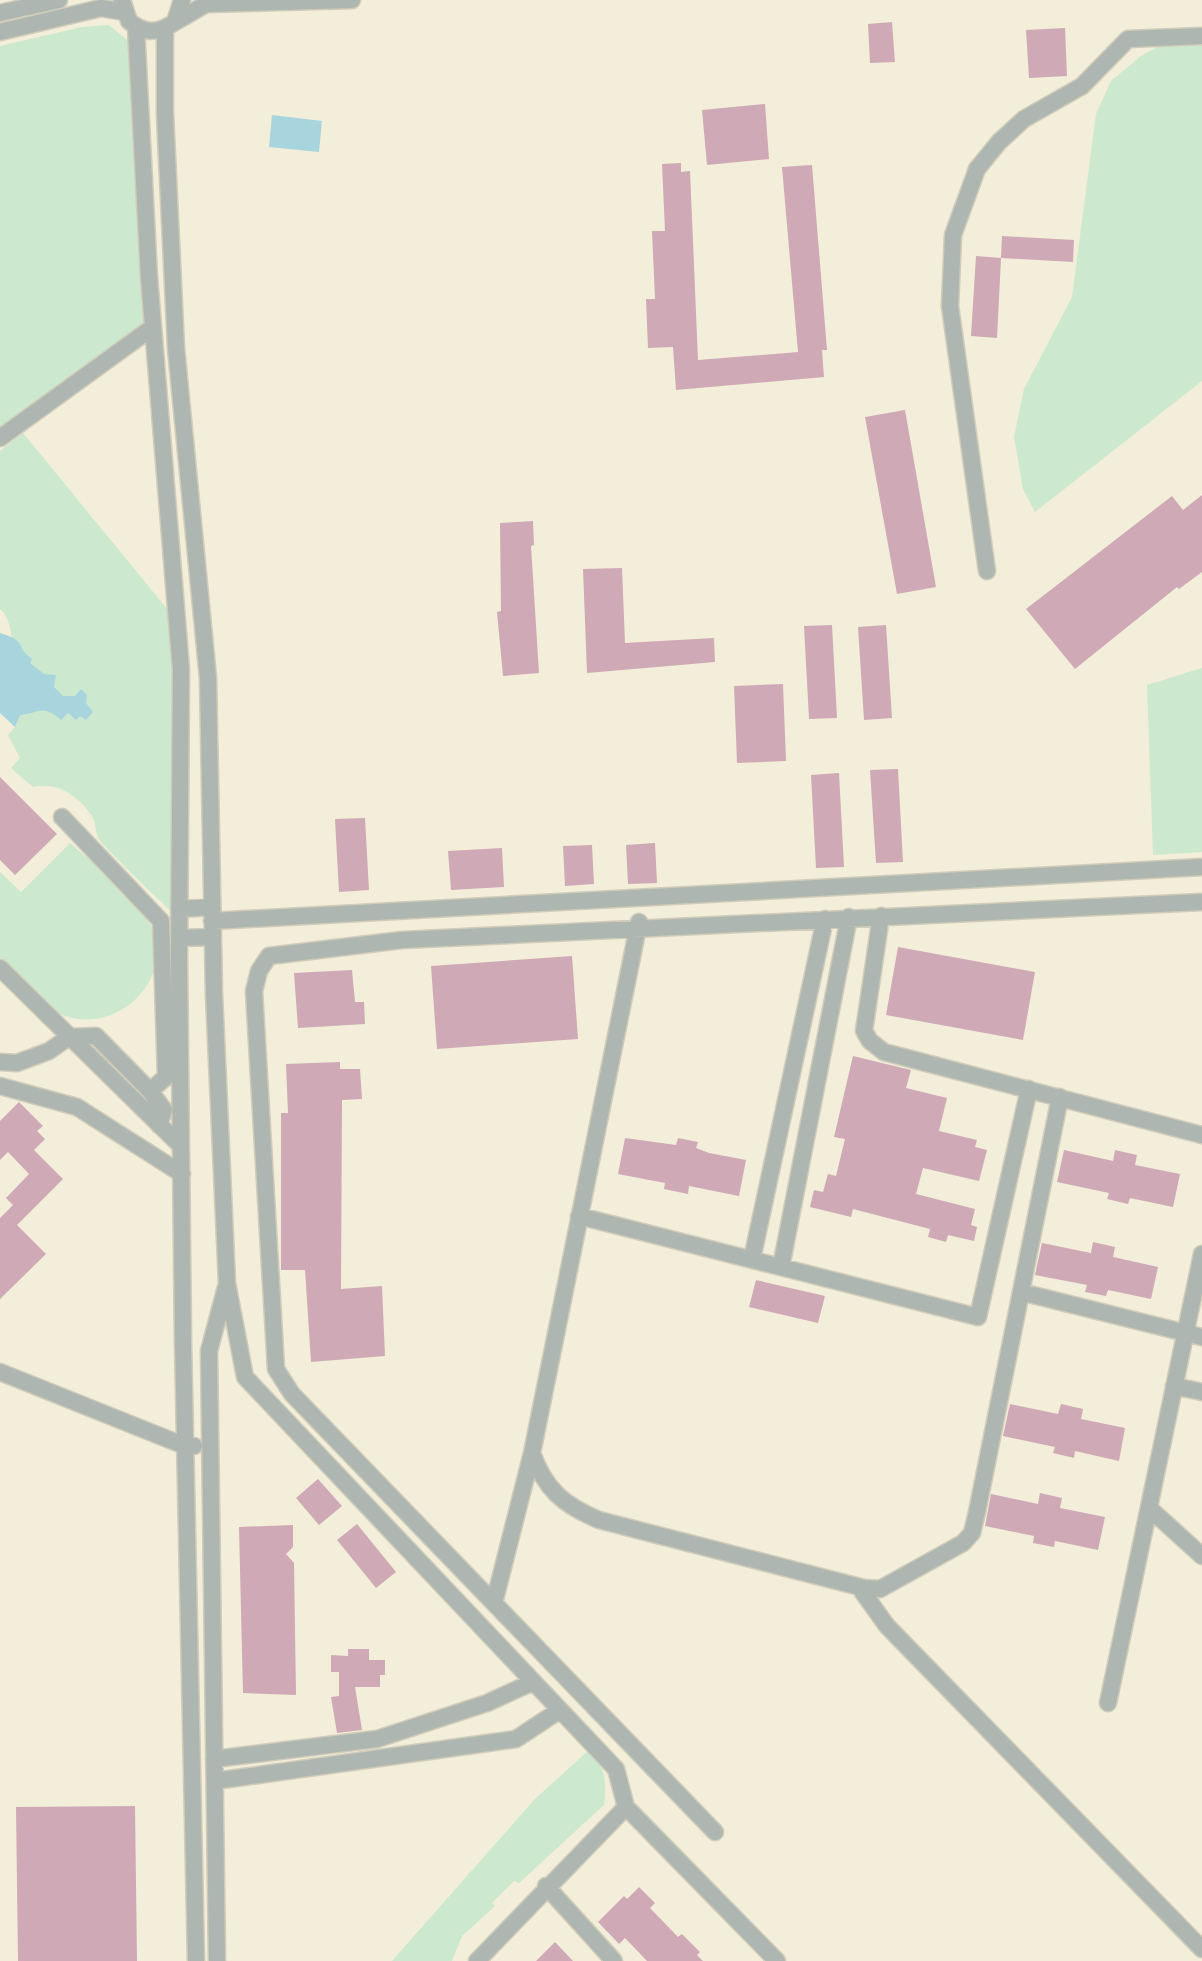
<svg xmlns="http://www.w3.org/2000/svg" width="1202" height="1961" viewBox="0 0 1202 1961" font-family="Signika,sans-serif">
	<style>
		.green { fill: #cce8ce }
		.water { fill: #a8d4dd }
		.building { fill: #cfa9b6 }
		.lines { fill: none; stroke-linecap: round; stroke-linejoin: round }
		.minor-casing { stroke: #d0ccb9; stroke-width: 19 }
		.minor { stroke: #adb6b1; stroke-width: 16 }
	</style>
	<rect width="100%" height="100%" fill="#f2eed9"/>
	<path class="green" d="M 109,25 L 132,44 L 147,321 L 0,430 L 0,46 L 82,27 Z
		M 1168,41 L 1202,41 L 1202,381 L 1035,512 L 1023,489 L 1014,437 L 1024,389 L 1072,297 L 1096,114 L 1111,81 L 1141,56 Z
		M 23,433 L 172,615 L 175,915 C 150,891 124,867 101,842 C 94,834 97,824 92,816 C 79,796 56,781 33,787 L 11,768 L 20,758 L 8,735 L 15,727 C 14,703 19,620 0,609 L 0,451 Z
		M 1202,668 L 1202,852 L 1153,855 L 1147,685 Z
		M 70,843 C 97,867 135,892 151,926 C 177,982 112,1039 58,1013 C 36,1002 17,975 0,958 L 0,872 L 21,892 Z
		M 590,1749 C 605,1765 607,1784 604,1805 L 519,1883 L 514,1881 L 492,1903 L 495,1906 L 462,1936 L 452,1961 L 392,1961 L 535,1799 Z"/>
	<path class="water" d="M 272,115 L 322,121 L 319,152 L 269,147 Z
		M 0,633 C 28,641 15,647 32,659 L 30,663 L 44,674 L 56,675 L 54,687 L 63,696 L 75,696 L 81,689 L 87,695 L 86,703 L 93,712 L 86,720 L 80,716 L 76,720 L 68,713 L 61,720 C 42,703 38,714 20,715 L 15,727 L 0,713 Z"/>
	<path class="building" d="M 892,22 L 895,62 L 870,63 L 868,24 Z
		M 1065,28 L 1067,76 L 1029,78 L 1026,30 Z
		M 765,104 L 769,159 L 707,165 L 702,110 Z
		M 681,163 L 681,172 L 690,171 L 698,360 L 798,352 L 782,167 L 812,165 L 827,350 L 822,350 L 824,377 L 676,390 L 673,347 L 648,348 L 646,299 L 655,299 L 652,231 L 665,231 L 662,164 Z
		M 1002,236 L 1074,240 L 1073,262 L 1001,258 Z
		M 976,256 L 1001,258 L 997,338 L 971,336 Z
		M 905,410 L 936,587 L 897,594 L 865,417 Z
		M 1202,495 L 1202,572 L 1179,589 L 1177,587 L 1075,669 L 1026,609 L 1172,496 L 1183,510 Z
		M 533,521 L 534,545 L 531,546 L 539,673 L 503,676 L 497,612 L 501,611 L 500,523 Z
		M 622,568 L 625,643 L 714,638 L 715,662 L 587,673 L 583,569 Z
		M 832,625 L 837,718 L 809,719 L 804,626 Z
		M 886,625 L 892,718 L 864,720 L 858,627 Z
		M 783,684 L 786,761 L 737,763 L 734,686 Z
		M 898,769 L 903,862 L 876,863 L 870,770 Z
		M 839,773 L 844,867 L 816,868 L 811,775 Z
		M 0,777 L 57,834 L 15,875 L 0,860 Z
		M 365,818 L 369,890 L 339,892 L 335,819 Z
		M 655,843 L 657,883 L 628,884 L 626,845 Z
		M 592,845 L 594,884 L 565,886 L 563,846 Z
		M 502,848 L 504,887 L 451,890 L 448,851 Z
		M 898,947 L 1035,972 L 1023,1040 L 886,1015 Z
		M 572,956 L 578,1039 L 437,1049 L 431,966 Z
		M 352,970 L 355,1002 L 364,1002 L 365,1024 L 298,1028 L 294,973 Z
		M 853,1056 L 911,1070 L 906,1088 L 947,1098 L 939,1131 L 977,1140 L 975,1147 L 987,1150 L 979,1181 L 923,1168 L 916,1194 L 975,1209 L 971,1225 L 977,1227 L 974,1241 L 948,1235 L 946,1242 L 928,1237 L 930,1229 L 853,1209 L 851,1217 L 810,1207 L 814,1190 L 823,1192 L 828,1174 L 836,1176 L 845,1139 L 834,1137 Z
		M 340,1062 L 340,1069 L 360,1069 L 362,1099 L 342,1100 L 341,1289 L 382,1286 L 385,1356 L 311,1362 L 305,1270 L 281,1270 L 281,1113 L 288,1113 L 286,1064 Z
		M 19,1102 L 43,1126 L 37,1131 L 45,1139 L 34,1150 L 63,1179 L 17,1225 L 46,1254 L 0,1299 L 0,1218 L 13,1205 L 6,1198 L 29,1174 L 8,1152 L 0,1160 L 0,1121 Z
		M 625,1138 L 676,1145 L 678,1138 L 698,1142 L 696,1148 L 709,1153 L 746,1160 L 739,1196 L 689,1186 L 688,1194 L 664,1189 L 665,1183 L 618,1174 Z
		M 1064,1150 L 1113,1161 L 1115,1150 L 1137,1155 L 1135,1165 L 1180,1174 L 1173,1207 L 1130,1198 L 1128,1204 L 1107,1199 L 1109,1193 L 1057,1182 Z
		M 1093,1242 L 1115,1247 L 1113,1257 L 1158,1267 L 1151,1299 L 1108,1290 L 1106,1296 L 1085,1292 L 1087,1285 L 1035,1275 L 1042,1243 L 1091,1253 Z
		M 756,1280 L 825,1296 L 818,1323 L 749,1307 Z
		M 1010,1404 L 1058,1414 L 1061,1404 L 1083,1409 L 1081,1419 L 1125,1428 L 1119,1461 L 1075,1451 L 1074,1458 L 1053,1453 L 1055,1447 L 1003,1436 Z
		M 318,1479 L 342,1506 L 319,1525 L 296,1498 Z
		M 1040,1493 L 1062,1498 L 1060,1508 L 1105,1517 L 1098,1550 L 1055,1541 L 1054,1547 L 1033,1543 L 1034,1536 L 985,1526 L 991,1494 L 1038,1504 Z
		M 357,1524 L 396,1572 L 376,1588 L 337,1540 Z
		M 293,1525 L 293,1547 L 286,1554 L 294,1563 L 296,1695 L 243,1693 L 239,1527 Z
		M 348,1649 L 369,1649 L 369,1660 L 385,1660 L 385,1675 L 380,1675 L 380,1687 L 355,1687 L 362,1730 L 337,1733 L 331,1697 L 339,1696 L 339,1672 L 331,1672 L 331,1655 L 348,1656 Z
		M 135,1806 L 137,1961 L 18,1961 L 16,1807 Z
		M 639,1887 L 655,1903 L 650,1908 L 678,1937 L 682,1934 L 700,1952 L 697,1955 L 703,1961 L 647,1961 L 625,1938 L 619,1944 L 598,1922 L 624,1896 L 627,1899 Z
		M 555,1942 L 573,1961 L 536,1961 Z"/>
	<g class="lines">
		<defs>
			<path id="minor" d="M 122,0 L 129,21 C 144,34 158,34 175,22 L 182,0
				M 0,13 L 59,0
				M 175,22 L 206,4 L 352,0
				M 136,27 L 149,277 L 181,670 L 179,960 L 183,1342 L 196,1961
				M 165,29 L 165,114 L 176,348 L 208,678 L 214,994 L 227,1283 L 245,1377 L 616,1769 L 626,1807 L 777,1961
				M 0,32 L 101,8 L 124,12
				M 0,438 L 153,327
				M 987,571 L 950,306 L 953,235 L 977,169 L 999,142 L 1024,119 L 1082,86 L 1128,39 L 1202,36
				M 62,817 L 161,921 L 166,1077 L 150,1091
				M 179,909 L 212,907
				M 881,916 L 864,1031 L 870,1041 L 884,1052 L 1202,1135
				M 212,921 L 1202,867
				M 639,922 L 532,1453 C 545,1489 563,1505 599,1520 L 864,1588 L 880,1589 L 963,1543 L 972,1533 L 977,1512 L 1060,1097
				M 179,938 L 213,937
				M 0,968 L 181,1146
				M 0,1062 L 17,1063 L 49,1051 L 69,1037 L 96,1036 L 150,1091 L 164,1110 L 159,1125
				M 0,1086 L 77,1107 L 182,1174
				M 579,1216 L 978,1317 L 1029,1089
				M 752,1259 L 825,919
				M 781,1267 L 849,917
				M 1021,1292 L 1202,1337
				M 0,1372 L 185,1446 L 194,1446
				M 1174,1386 L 1202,1392
				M 1149,1508 L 1202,1556
				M 859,1587 L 887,1626 L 1202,1949
				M 494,1603 L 532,1453
				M 1108,1703 L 1202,1254
				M 214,1759 L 377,1739 L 487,1703 L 533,1682
				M 215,1781 L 516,1739 L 560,1710
				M 715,1832 L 292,1394 L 276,1369 L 254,991 L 259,971 L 269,956 L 402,940 L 1202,902
				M 546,1886 L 614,1961
				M 217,1961 L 209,1351 L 226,1287
				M 477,1961 L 626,1807"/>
		</defs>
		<use href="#minor" class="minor-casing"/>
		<use href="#minor" class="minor"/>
	</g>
</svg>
